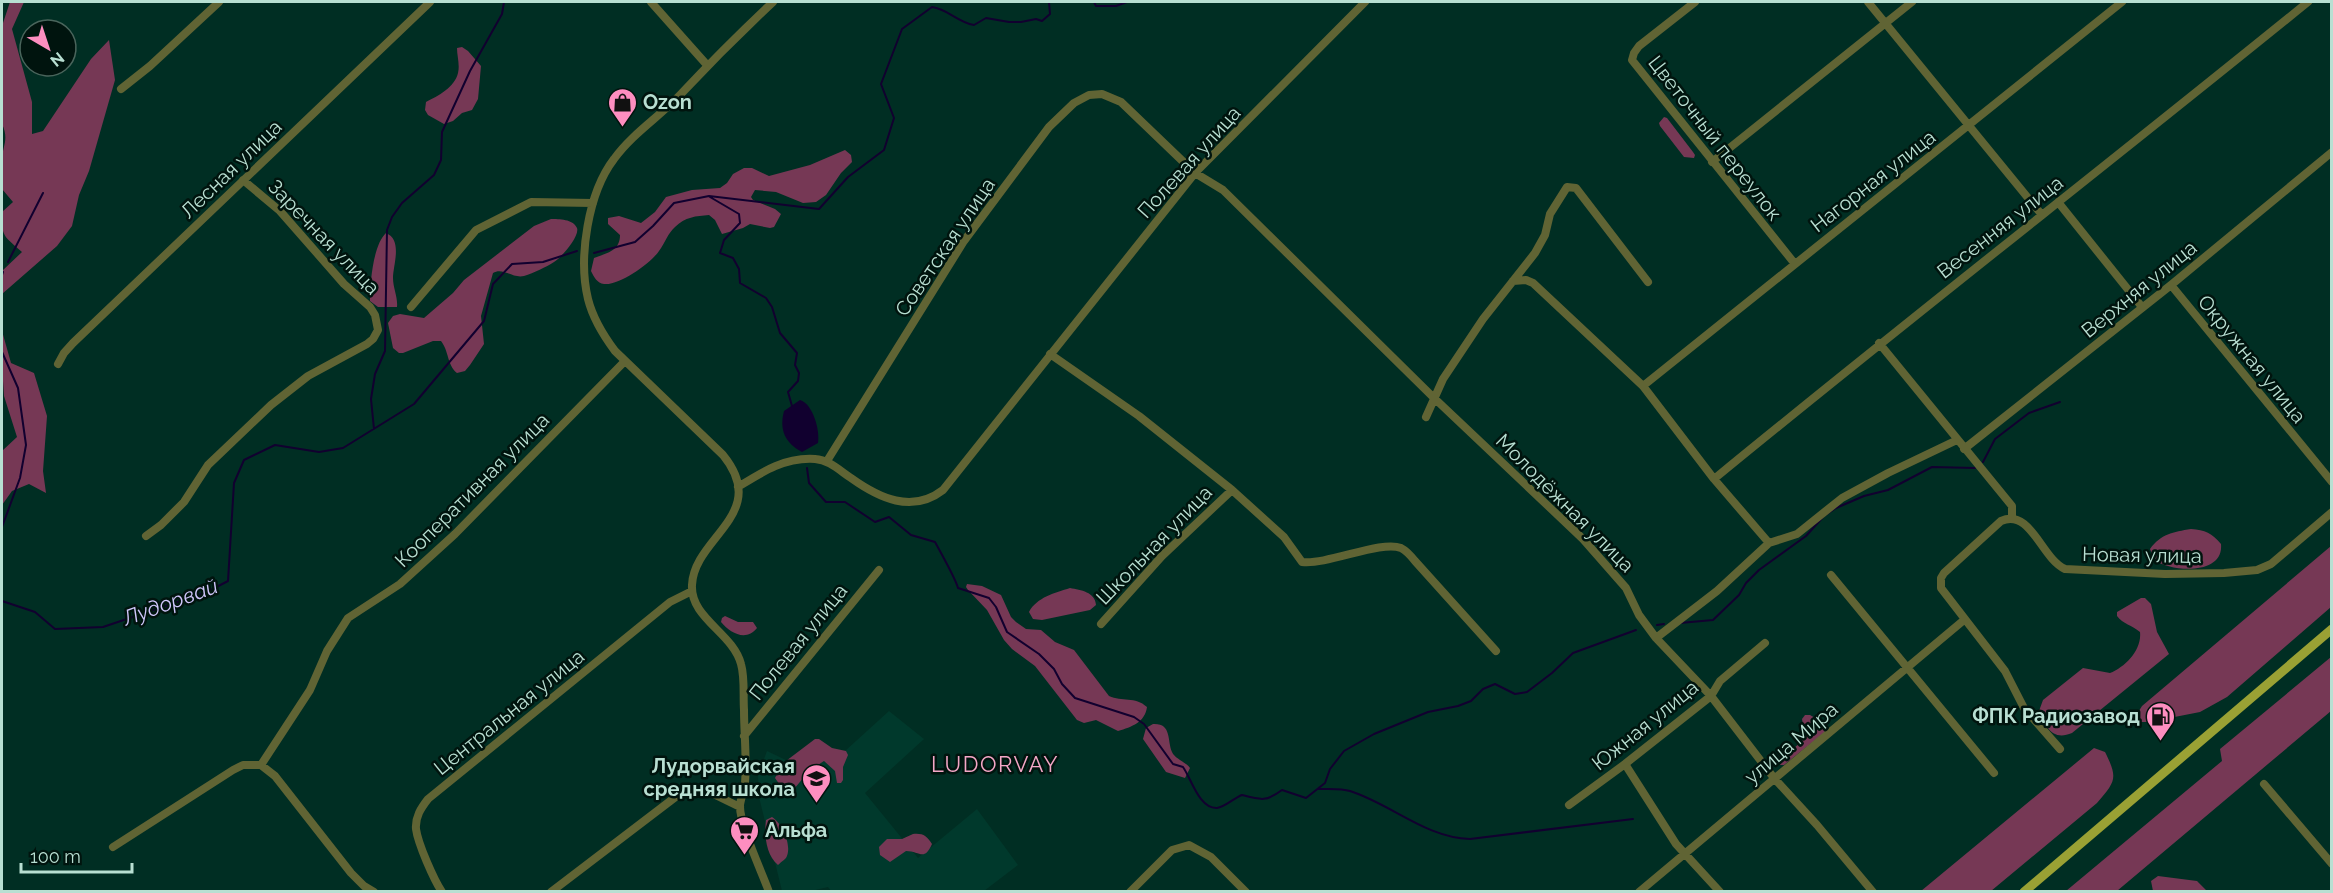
<svg xmlns="http://www.w3.org/2000/svg" width="2333" height="893" viewBox="0 0 2333 893" font-family="Raleway,sans-serif">
	<style>
		.built { fill: #00392c }
		.forest { fill: #763855 }
		.water { fill: #11002f }
		.lines { fill: none; stroke-linecap: round; stroke-linejoin: round }
		.stream { stroke: #11002f; stroke-width: 2 }
		.minor { stroke: #606434; stroke-width: 8 }
		.major { stroke: #9aa134; stroke-width: 9 }
		.labels { text-anchor: middle; dominant-baseline: central; stroke-width: 5; stroke-linejoin: round; paint-order: stroke }
		.poi-label { font-size: 20px; font-weight: bold; fill: #b8dfd2; stroke: #00140e; text-anchor: start }
		.street-label { font-size: 20px; fill: #b8dfd2; stroke: #00140e }
		.water-label { font-size: 21px; font-style: italic; fill: #d0c7fc; stroke: #00140e }
		.quarter-label { font-size: 22px; letter-spacing: 1.5px; fill: #f4a7c7; stroke: #00140e }
	</style>
	<rect width="100%" height="100%" fill="#002e23"/>
	<path class="built" d="M 889,711 L 924,739 L 865,793 L 918,858 L 977,809 L 1018,865 L 984,891 L 832,892 L 828,887 L 811,891 L 782,891 L 759,797 L 758,775 L 767,751 L 790,762 L 834,761 Z"/>
	<path class="forest" d="M 10,2 L 24,2 L 12,29 L 32,102 L 32,134 L 43,131 L 91,59 L 109,40 L 115,80 L 89,171 L 79,195 L 72,226 L 57,246 L 2,294 L 2,271 L 22,252 C 4,236 1,237 2,212 L 13,202 L 2,189 C 2,179 0,168 2,158 C 3,145 9,139 2,124 L 2,26 Z
		M 462,47 L 468,51 L 481,66 L 478,99 L 472,110 L 462,113 L 453,121 L 444,124 L 428,115 L 425,110 L 426,102 C 438,96 455,87 458,73 C 460,65 457,56 457,48 Z
		M 1664,117 L 1667,118 L 1693,152 L 1695,155 L 1694,158 L 1684,157 L 1660,126 L 1659,123 Z
		M 845,150 L 851,155 L 852,162 L 841,173 L 826,195 L 816,202 L 803,203 L 776,192 L 755,190 L 751,197 L 753,200 L 775,209 L 781,214 L 774,227 L 770,228 L 750,224 L 743,228 L 722,234 L 715,220 L 709,215 C 696,216 685,217 675,227 C 668,233 665,243 659,251 C 651,263 619,286 604,284 C 597,283 594,277 591,271 L 594,258 C 607,253 620,251 620,235 L 608,224 L 608,218 L 619,216 L 641,223 L 655,212 L 666,197 L 692,190 L 720,188 L 727,183 L 733,174 L 744,168 L 752,168 L 769,176 L 810,165 Z
		M 551,219 C 559,219 573,219 577,228 C 580,236 561,258 554,262 C 546,267 534,273 524,276 C 513,279 503,267 493,273 L 481,316 L 484,344 L 470,365 L 465,371 L 457,373 C 447,365 449,351 441,341 L 433,341 L 403,353 L 399,353 L 393,348 L 388,323 L 393,316 L 400,314 L 424,318 L 453,293 L 464,280 L 534,226 Z
		M 386,233 C 403,240 393,265 393,278 C 393,288 398,297 397,307 L 378,307 L 370,301 C 370,283 373,245 386,233 Z
		M 2,331 L 11,363 L 34,373 L 47,416 L 43,471 L 46,493 L 29,484 L 12,491 L 2,505 L 2,451 L 17,437 L 4,396 L 3,381 L 2,380 Z
		M 2191,529 C 2205,530 2212,533 2221,544 C 2224,576 2171,572 2154,560 L 2150,549 C 2161,534 2173,532 2191,529 Z
		M 2331,546 L 2331,607 L 2227,697 L 2200,712 L 2149,722 L 2141,722 L 2134,719 L 2142,706 Z
		M 967,584 L 982,586 L 1001,595 L 1011,617 L 1016,622 L 1026,629 L 1041,630 L 1055,642 L 1074,650 L 1109,696 C 1122,702 1135,696 1147,707 C 1145,722 1132,727 1118,731 L 1096,720 L 1084,723 L 1077,720 L 1035,666 L 1012,649 L 1004,640 L 987,610 L 968,590 L 966,587 Z
		M 1070,588 C 1081,590 1095,592 1096,605 L 1090,610 L 1042,620 L 1033,619 L 1029,612 C 1037,597 1055,593 1070,588 Z
		M 2141,598 L 2145,598 L 2151,604 L 2157,632 L 2169,654 L 2072,733 C 2053,741 2046,728 2039,711 L 2043,700 L 2083,668 L 2110,673 C 2125,667 2142,650 2140,632 C 2132,625 2123,624 2117,616 L 2117,612 Z
		M 725,616 L 738,622 L 753,622 L 757,628 C 746,642 730,633 721,622 L 722,618 Z
		M 2331,657 L 2331,711 L 2117,891 L 2066,891 L 2222,761 L 2220,749 Z
		M 1805,715 L 1810,715 L 1826,724 L 1827,727 L 1824,733 L 1784,765 L 1780,765 C 1786,743 1808,754 1802,719 Z
		M 1153,724 C 1172,723 1167,740 1172,752 C 1175,759 1186,762 1190,768 L 1185,778 L 1166,772 L 1143,739 L 1146,728 Z
		M 815,739 L 819,739 L 832,748 L 846,751 L 848,755 L 843,767 L 843,780 L 841,783 L 837,783 L 835,771 L 824,761 L 810,770 L 794,789 L 790,791 L 782,788 L 775,778 L 782,764 Z
		M 2094,748 L 2105,752 C 2118,778 2116,781 2097,803 L 1991,891 L 1921,891 Z
		M 772,817 C 782,823 793,846 786,858 C 785,859 779,864 778,865 C 766,855 764,835 766,820 Z
		M 913,834 C 923,833 927,836 932,844 C 924,862 920,851 906,851 L 890,862 L 880,855 L 879,847 L 887,839 L 902,839 Z
		M 2158,876 L 2197,881 L 2207,891 L 2153,891 L 2151,881 Z"/>
	<path class="water" d="M 800,400 C 813,404 820,430 818,443 L 802,452 C 785,443 779,430 784,411 Z"/>
	<g class="lines">
		<path class="stream" d="M 1094,2 L 1096,6 L 1116,6 L 1127,2
			M 710,197 L 739,214 L 740,223 L 724,240 L 720,253 L 733,258 L 739,269 L 740,283 L 766,298 L 772,307 L 780,333 L 797,353 L 795,365 L 799,373 L 798,381 L 788,392 L 792,406
			M 594,253 L 635,242 L 653,226 L 674,203 L 709,196 L 819,209 L 848,177 L 884,150 L 894,118 L 881,84 L 902,29 L 932,7 C 948,9 957,22 974,25 L 986,18 L 1009,22 L 1021,22 L 1036,19 L 1042,21 L 1050,14 L 1049,2
			M 8,262 L 43,193
			M 2,275 L 3,272
			M 2,352 L 18,388 L 26,445 L 20,478 L 2,527
			M 374,429 L 371,399 L 375,374 L 385,351 L 387,230 L 392,217 L 402,203 L 434,175 L 441,160 L 442,132 L 470,71 L 502,14 L 504,2
			M 1983,462 L 1995,439 L 2029,413 L 2060,402
			M 807,468 L 809,483 L 826,502 L 845,502 L 875,522 L 889,517 L 911,535 L 935,542 C 940,551 956,580 958,588 L 989,598 L 996,607 L 1007,632 L 1039,654 L 1054,669 L 1062,684 L 1075,698 L 1134,717 L 1144,724 L 1173,764 L 1183,767 C 1191,778 1199,809 1217,808 C 1225,807 1234,798 1242,795 C 1261,800 1266,802 1282,790 L 1306,798 L 1325,783 L 1330,769 L 1344,751 L 1374,734 L 1428,712 L 1458,706 L 1471,701 L 1483,689 L 1495,684 L 1515,694 L 1527,692 L 1552,673 L 1573,653 L 1636,630
			M 2,601 L 35,612 L 55,629 L 103,627 L 207,592 L 228,581 L 234,483 L 244,460 L 275,445 L 319,452 L 343,448 L 414,404 L 484,321 L 493,284 L 512,264 L 543,262 L 577,251
			M 1680,623 L 1713,620 L 1739,595 L 1746,583 L 1759,570 L 1806,536 L 1824,516 L 1836,508 L 1864,496 L 1888,490 L 1932,467 L 1975,468
			M 1657,625 L 1664,624
			M 1318,789 C 1328,789 1341,788 1350,791 C 1391,804 1426,838 1470,839 L 1633,819"/>
		<path class="minor" d="M 651,2 L 707,65
			M 1695,2 L 1639,46 L 1634,53 L 1632,60 L 1795,264
			M 1868,2 L 2042,215
			M 121,89 L 150,66 L 219,2
			M 1712,162 L 1912,2
			M 2058,202 L 2142,307
			M 1513,281 L 1526,280 L 1533,283 L 1643,386 L 1714,479 L 1769,543
			M 2171,285 L 2332,482
			M 411,307 L 476,230 L 531,202 L 593,203
			M 1879,343 L 2012,506 L 2012,518
			M 1050,354 L 1139,416 L 1232,490 L 1284,537 L 1302,562 C 1328,565 1381,540 1401,548 C 1407,551 1411,556 1415,561 L 1496,651
			M 58,364 L 64,353 L 73,343 L 430,2
			M 1643,386 L 2122,2
			M 1426,417 L 1443,379 L 1483,319 L 1535,253 L 1545,235 L 1550,214 L 1567,187 L 1576,188 L 1648,282
			M 1964,449 L 2171,285 L 2332,152
			M 827,461 L 964,241 L 1049,127 L 1074,103 L 1089,95 L 1102,94 L 1121,102 L 1195,173 L 1223,190 L 1433,397 L 1583,539 L 1626,588 L 1639,615 L 1656,638 L 1711,696 L 1774,778 L 1817,825 L 1873,892
			M 1714,479 C 1910,318 2111,162 2308,2
			M 738,487 C 762,472 785,457 815,459 C 829,460 839,470 851,478 C 879,498 912,514 943,490 L 1195,173 L 1365,2
			M 146,536 L 161,525 L 184,502 L 208,465 L 271,405 L 308,376 L 367,344 L 373,339 L 378,330 L 375,315 L 370,307 L 344,284 L 280,211 L 243,180
			M 1831,575 L 1994,773
			M 1101,624 L 1162,556 L 1232,490
			M 1656,638 L 1717,591 L 1769,543 L 1797,534 L 1842,498 L 1888,473 L 1957,440
			M 744,736 L 879,570
			M 2060,749 L 2024,708 L 2005,671 L 1941,588 L 1941,578 L 1944,573 L 2001,521 C 2031,508 2041,558 2065,569 L 2165,574 L 2224,573 L 2257,570 L 2271,564 L 2332,512
			M 1625,764 L 1676,844 L 1720,892
			M 261,765 L 275,776 L 351,873 L 364,886 L 374,892
			M 2264,784 L 2332,864
			M 1569,805 L 1625,764 L 1711,696 L 1720,681 L 1765,643
			M 113,847 L 233,770 L 243,765 L 261,765 L 310,690 L 327,651 L 348,618 L 400,584 L 455,534 L 625,361
			M 442,892 C 434,880 418,844 416,829 C 415,817 421,808 428,799 L 670,602 L 692,591
			M 551,892 L 686,789 L 701,788 L 740,807
			M 769,892 C 762,872 739,824 740,805 C 741,798 744,790 745,783 C 747,759 744,733 744,710 C 743,695 745,678 741,664 C 733,633 690,618 692,585 C 694,537 771,514 723,455 L 615,351 C 603,335 593,319 588,299 C 578,258 588,193 614,159 C 632,134 659,117 680,95 C 710,63 741,32 773,2
			M 1130,892 L 1172,850 L 1189,845 L 1211,857 L 1246,892
			M 1639,892 L 1964,620"/>
		<path class="major" d="M 2024,892 L 2332,629"/>
	</g>
	<defs>
		<symbol id="shop-pin" viewBox="-11 -11 22 30"><path d="M0 17L-7.5 6A9.5 9.5 0 1 1 7.5 6Z" fill="#fd8ec0" stroke="#00140e"/><path d="M-5-2.5h2.3a2.7 3.5 0 0 1 5.4 0H5L5.5 6h-11ZM-1.5-2.5h3a1.5 2.3 0 0 0-3 0Z" fill="#111"/></symbol>
		<symbol id="fuel-pin" viewBox="-11 -11 22 30"><path d="M0 17L-7.5 6A9.5 9.5 0 1 1 7.5 6Z" fill="#fd8ec0" stroke="#00140e"/><path d="M-5.5-6h7V0h2V4h1.3V-2.5L3-4.5l.8-.8L6-3V5H2.5V1h-1V6h-7ZM-4.2-4.7v3.2H.2V-4.7Z" fill="#111"/></symbol>
		<symbol id="school-pin" viewBox="-11 -11 22 30"><path d="M0 17L-7.5 6A9.5 9.5 0 1 1 7.5 6Z" fill="#fd8ec0" stroke="#00140e"/><path d="M0-5L7-2L0 1L-7-2ZM-4 1L0 2.5L4 1V4Q0 6-4 4Z" fill="#111"/></symbol>
		<symbol id="supermarket-pin" viewBox="-11 -11 22 30"><path d="M0 17L-7.5 6A9.5 9.5 0 1 1 7.5 6Z" fill="#fd8ec0" stroke="#00140e"/><path d="M-6-5.5h2.5l.6 2H6L4.5 2H-2.5L-4.4-4H-6ZM-1.5 3.2a1.3 1.3 0 1 0 .1 0ZM3 3.2a1.3 1.3 0 1 0 .1 0Z" fill="#111"/></symbol>
	</defs>
	<g fill-rule="evenodd">
		<use href="#shop-pin" x="606" y="86" width="33" height="45"/>
		<use href="#fuel-pin" x="2144" y="700" width="33" height="45"/>
		<use href="#school-pin" x="800" y="762" width="33" height="45"/>
		<use href="#supermarket-pin" x="728" y="814" width="33" height="45"/>
	</g>
	<g class="labels">
		<g class="poi-label">
			<text x="643" y="102">Ozon</text>
			<text x="2140" y="716" text-anchor="end">ФПК Радиозавод</text>
			<text x="795" y="766" text-anchor="end">Лудорвайская<tspan x="795" dy="23">средняя школа</tspan></text>
			<text x="765" y="830">Альфа</text>
		</g>
		<g class="street-label">
			<text transform="translate(1715 138) rotate(52)">Цветочный переулок</text>
			<text transform="translate(1189 162) rotate(-48)">Полевая улица</text>
			<text transform="translate(231 169) rotate(-44)">Лесная улица</text>
			<text transform="translate(1873 181) rotate(-38)">Нагорная улица</text>
			<text transform="translate(2000 227) rotate(-38)">Весенняя улица</text>
			<text transform="translate(324 237) rotate(46)">Заречная улица</text>
			<text transform="translate(945 247) rotate(-56)">Советская улица</text>
			<text transform="translate(2139 289) rotate(-39)">Верхняя улица</text>
			<text transform="translate(2252 359) rotate(51)">Окружная улица</text>
			<text transform="translate(472 490) rotate(-45)">Кооперативная улица</text>
			<text transform="translate(1565 503) rotate(45)">Молодёжная улица</text>
			<text transform="translate(1154 545) rotate(-46)">Школьная улица</text>
			<text transform="translate(2142 555) rotate(1)">Новая улица</text>
			<text transform="translate(798 642) rotate(-51)">Полевая улица</text>
			<text transform="translate(509 712) rotate(-39)">Центральная улица</text>
			<text transform="translate(1645 725) rotate(-39)">Южная улица</text>
			<text transform="translate(1791 743) rotate(-40)">улица Мира</text>
		</g>
		<g class="water-label">
			<text transform="translate(170 602) rotate(-20)">Лудорвай</text>
		</g>
		<g class="quarter-label">
			<text x="995" y="764">LUDORVAY</text>
		</g>
	</g>
	<rect width="2333" height="893" fill="none" stroke="#b8dfd2" stroke-width="6"/>
	<g transform="translate(48 48) rotate(141)"><circle r="28" fill="#00140e" stroke="#4a655c" stroke-width="1.5"/>
	<path d="M0-4.5L10 22L0 15L-10 22Z" fill="#fd8ec0"/>
	<text y="-9" font-size="16" font-weight="bold" text-anchor="middle" fill="#b8dfd2">N</text>
	</g>
	<path d="M21 863v9h111v-9" fill="none" stroke="#b8dfd2" stroke-width="3"/>
	<text x="30" y="863" font-size="18" fill="#b8dfd2" stroke="#00140e" stroke-width="4.5" paint-order="stroke">100 m</text>
</svg>
